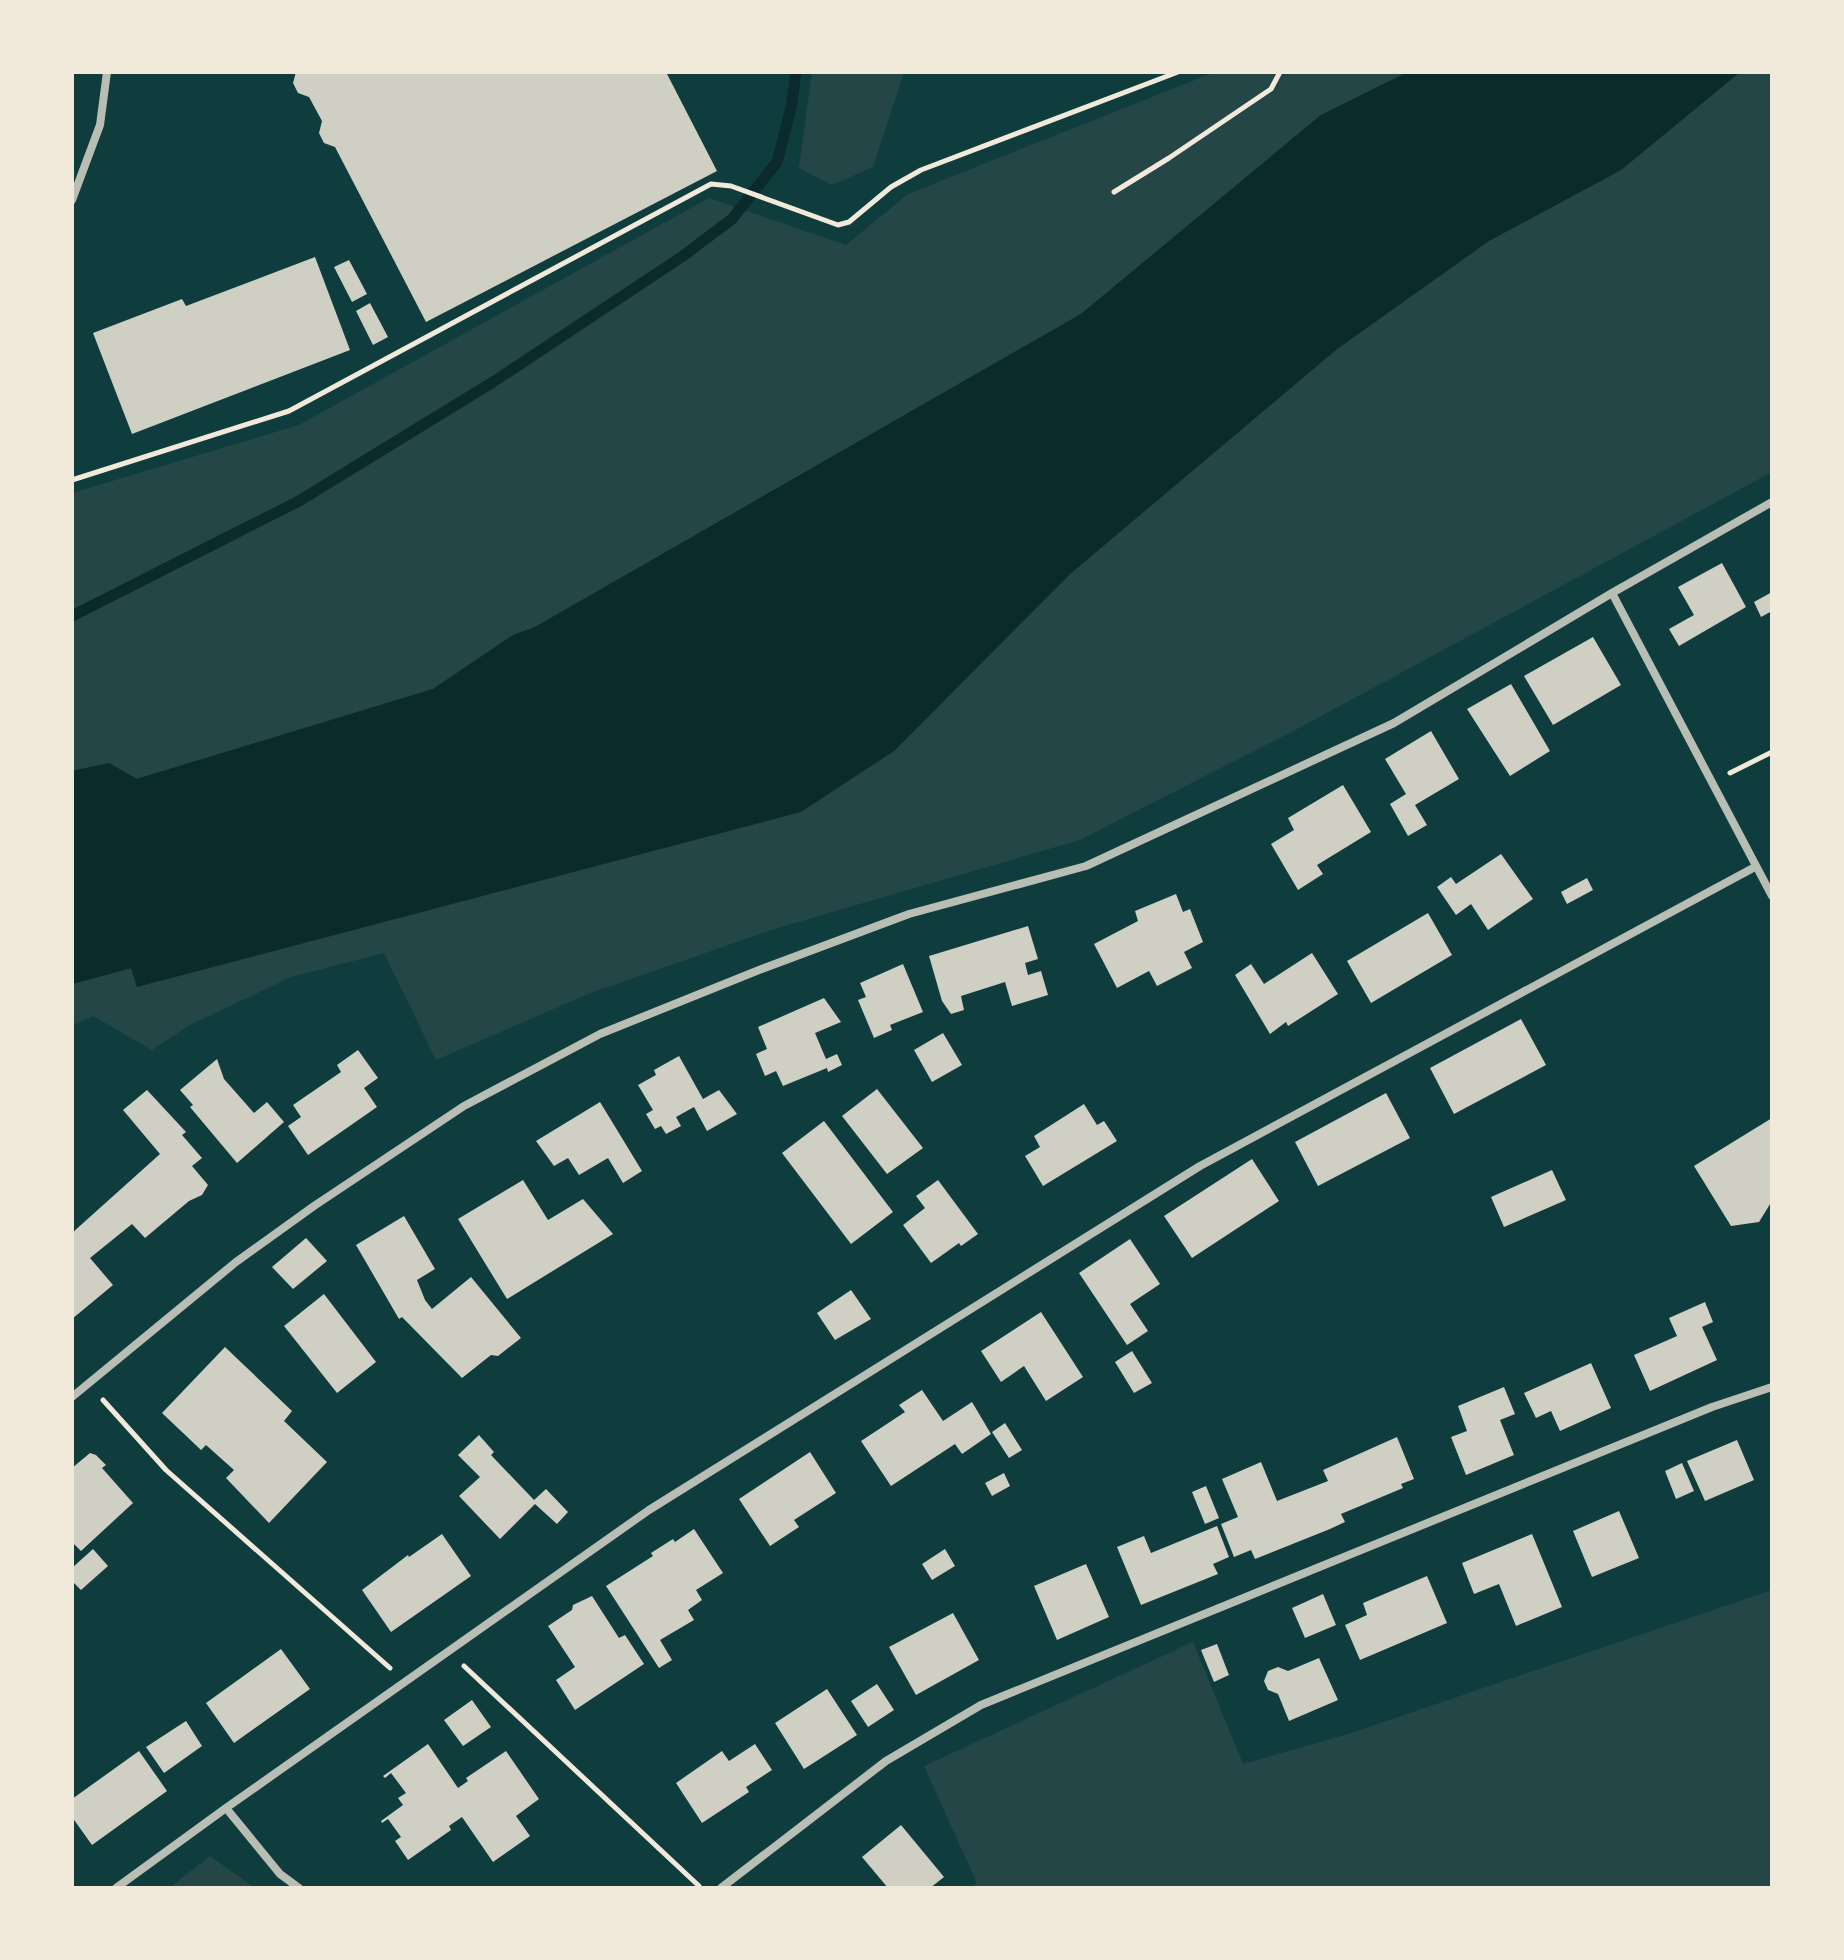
<svg xmlns="http://www.w3.org/2000/svg" width="1844" height="1960" viewBox="0 0 1844 1960" font-family="Barlow,sans-serif">
	<style>
		.green { fill: #244646 }
		.water { fill: #0a2a2b }
		.lines { fill: none; stroke-linecap: round; stroke-linejoin: round }
		.stream { stroke: #0a2a2b; stroke-width: 11 }
		.building { fill: #cfcfc3 }
		.path { stroke: #f1e9da; stroke-width: 5 }
		.minor { stroke: #b8beb3; stroke-width: 8 }
	</style>
	<rect width="100%" height="100%" fill="#0f3d3e"/>
	<path class="green" d="M 812,72 L 904,72 L 873,167 L 832,185 L 799,168 Z
		M 1215,72 L 1408,72 L 1321,115 L 1081,314 L 535,627 L 513,635 L 433,689 L 136,779 L 109,763 L 72,771 L 72,493 L 299,425 L 709,198 L 846,245 L 908,194 Z
		M 1740,72 L 1772,72 L 1772,472 L 1299,728 L 1080,840 L 774,929 L 588,994 L 436,1060 L 384,953 L 291,977 L 190,1025 L 152,1050 L 93,1016 L 72,1026 L 72,984 L 132,968 L 137,987 L 894,751 L 1070,574 L 1337,349 L 1489,240 L 1621,170 Z
		M 1772,1590 L 1772,1888 L 970,1888 L 977,1883 L 924,1766 L 1193,1642 L 1243,1764 L 1348,1734 Z
		M 210,1856 L 255,1888 L 169,1888 Z"/>
	<path class="water" d="M 1408,72 L 1740,72 L 1621,170 L 1489,241 L 1337,349 L 1070,574 L 894,751 L 801,812 L 137,987 L 131,968 L 72,984 L 72,771 L 109,763 L 137,779 L 433,689 L 513,635 L 535,627 L 1081,314 L 1321,115 Z"/>
	<g class="lines">
		<path class="stream" d="M 72,616 L 299,501 L 493,382 L 683,256 L 732,219 L 777,162 L 791,108 L 796,72"/>
	</g>
	<path class="building" d="M 296,72 L 666,72 L 717,171 L 426,322 L 335,147 L 324,143 L 319,133 L 322,121 L 309,97 L 298,93 L 293,83 Z
		M 315,257 L 350,350 L 132,434 L 93,333 L 182,299 L 186,306 Z
		M 349,260 L 367,294 L 352,302 L 334,267 Z
		M 370,303 L 388,337 L 373,345 L 356,311 Z
		M 1722,563 L 1746,607 L 1679,646 L 1669,629 L 1694,615 L 1678,587 Z
		M 1772,592 L 1772,611 L 1761,617 L 1754,602 Z
		M 1593,637 L 1621,685 L 1553,725 L 1524,676 Z
		M 1511,684 L 1550,751 L 1510,776 L 1467,709 Z
		M 1431,731 L 1459,779 L 1415,805 L 1427,825 L 1408,836 L 1390,804 L 1406,794 L 1385,759 Z
		M 1343,785 L 1371,832 L 1317,865 L 1323,874 L 1298,890 L 1271,844 L 1294,830 L 1288,818 Z
		M 1501,854 L 1533,899 L 1488,930 L 1471,904 L 1456,915 L 1437,887 L 1451,877 L 1456,884 Z
		M 1587,878 L 1593,890 L 1567,904 L 1561,892 Z
		M 1176,894 L 1183,912 L 1190,909 L 1203,942 L 1184,952 L 1192,968 L 1157,986 L 1149,971 L 1117,988 L 1094,944 L 1138,921 L 1135,911 Z
		M 1428,913 L 1452,955 L 1371,1003 L 1347,961 Z
		M 1028,926 L 1038,959 L 1025,963 L 1028,975 L 1041,971 L 1048,995 L 1012,1006 L 1005,982 L 961,996 L 964,1010 L 951,1014 L 942,1001 L 929,956 Z
		M 1312,953 L 1338,994 L 1288,1026 L 1286,1022 L 1270,1034 L 1235,975 L 1251,964 L 1264,984 Z
		M 903,964 L 923,1012 L 890,1025 L 892,1030 L 874,1038 L 858,1000 L 866,997 L 860,983 Z
		M 824,998 L 841,1022 L 815,1033 L 826,1059 L 837,1054 L 842,1065 L 828,1072 L 827,1068 L 783,1086 L 776,1071 L 765,1076 L 756,1054 L 767,1049 L 758,1027 Z
		M 1521,1019 L 1546,1065 L 1454,1114 L 1430,1068 Z
		M 943,1033 L 962,1065 L 932,1082 L 914,1050 Z
		M 358,1050 L 378,1078 L 364,1088 L 377,1107 L 308,1155 L 288,1126 L 301,1117 L 293,1105 L 341,1072 L 337,1065 Z
		M 679,1056 L 703,1099 L 719,1090 L 737,1114 L 707,1131 L 694,1107 L 676,1117 L 681,1126 L 666,1134 L 661,1126 L 655,1129 L 646,1114 L 653,1110 L 638,1085 L 656,1075 L 654,1070 Z
		M 217,1059 L 224,1079 L 254,1113 L 267,1102 L 284,1122 L 237,1163 L 190,1107 L 193,1105 L 180,1090 Z
		M 877,1089 L 923,1148 L 887,1174 L 842,1116 Z
		M 147,1090 L 186,1132 L 182,1135 L 202,1158 L 192,1166 L 208,1185 L 202,1195 L 189,1201 L 145,1238 L 132,1224 L 90,1258 L 113,1285 L 72,1319 L 72,1233 L 160,1154 L 123,1110 Z
		M 1386,1093 L 1410,1138 L 1318,1186 L 1295,1142 Z
		M 600,1102 L 642,1171 L 623,1183 L 608,1158 L 579,1175 L 568,1158 L 554,1166 L 536,1141 Z
		M 1084,1104 L 1097,1125 L 1104,1121 L 1117,1141 L 1043,1186 L 1025,1156 L 1040,1147 L 1034,1136 Z
		M 1772,1118 L 1772,1201 L 1759,1222 L 1731,1226 L 1694,1166 Z
		M 824,1121 L 893,1212 L 851,1244 L 782,1153 Z
		M 1252,1159 L 1279,1201 L 1192,1258 L 1164,1216 Z
		M 1552,1170 L 1566,1200 L 1504,1227 L 1491,1197 Z
		M 523,1180 L 548,1220 L 583,1199 L 613,1234 L 507,1299 L 458,1219 Z
		M 938,1180 L 978,1234 L 961,1246 L 959,1243 L 931,1263 L 903,1225 L 925,1208 L 916,1196 Z
		M 404,1216 L 435,1269 L 417,1280 L 425,1300 L 432,1309 L 471,1277 L 521,1338 L 498,1356 L 491,1355 L 462,1378 L 402,1317 L 399,1319 L 356,1245 Z
		M 306,1238 L 327,1261 L 293,1289 L 272,1267 Z
		M 1130,1239 L 1160,1284 L 1130,1304 L 1148,1331 L 1127,1345 L 1079,1273 Z
		M 851,1290 L 871,1319 L 835,1340 L 817,1313 Z
		M 324,1294 L 376,1362 L 337,1393 L 284,1326 Z
		M 1705,1302 L 1713,1322 L 1702,1327 L 1717,1360 L 1650,1391 L 1634,1355 L 1677,1336 L 1669,1318 Z
		M 1041,1312 L 1083,1377 L 1046,1401 L 1024,1366 L 1001,1382 L 981,1351 Z
		M 225,1347 L 292,1411 L 284,1421 L 327,1462 L 269,1523 L 226,1478 L 234,1470 L 206,1445 L 201,1450 L 162,1413 Z
		M 1132,1351 L 1152,1383 L 1134,1393 L 1115,1362 Z
		M 1591,1363 L 1611,1408 L 1560,1431 L 1551,1411 L 1536,1418 L 1524,1393 Z
		M 1504,1387 L 1515,1414 L 1500,1420 L 1514,1455 L 1466,1475 L 1451,1437 L 1467,1431 L 1458,1406 Z
		M 922,1390 L 943,1421 L 972,1402 L 991,1434 L 962,1454 L 955,1444 L 891,1486 L 861,1441 L 905,1412 L 899,1405 Z
		M 1005,1423 L 1022,1450 L 1009,1458 L 992,1432 Z
		M 479,1435 L 494,1452 L 491,1455 L 534,1500 L 546,1489 L 568,1512 L 557,1524 L 535,1504 L 500,1539 L 459,1496 L 480,1477 L 458,1455 Z
		M 1397,1437 L 1414,1479 L 1401,1484 L 1403,1488 L 1341,1514 L 1345,1522 L 1330,1529 L 1255,1559 L 1251,1550 L 1234,1557 L 1221,1524 L 1238,1517 L 1222,1479 L 1261,1462 L 1277,1501 L 1328,1481 L 1323,1470 Z
		M 1737,1440 L 1754,1480 L 1705,1501 L 1687,1461 Z
		M 810,1452 L 836,1493 L 794,1520 L 799,1527 L 770,1546 L 739,1499 Z
		M 90,1453 L 96,1455 L 106,1465 L 102,1468 L 133,1503 L 81,1551 L 72,1542 L 72,1468 Z
		M 1682,1463 L 1694,1491 L 1676,1499 L 1665,1471 Z
		M 1004,1473 L 1010,1486 L 992,1496 L 985,1483 Z
		M 1206,1486 L 1219,1518 L 1205,1524 L 1192,1492 Z
		M 1619,1511 L 1639,1558 L 1592,1577 L 1573,1531 Z
		M 1217,1526 L 1229,1557 L 1213,1564 L 1218,1574 L 1141,1605 L 1117,1547 L 1144,1536 L 1151,1553 Z
		M 694,1529 L 723,1573 L 696,1590 L 702,1600 L 688,1610 L 694,1620 L 660,1640 L 672,1660 L 659,1668 L 606,1586 L 653,1556 L 651,1553 L 673,1539 L 675,1542 Z
		M 442,1534 L 471,1576 L 391,1632 L 362,1590 L 408,1555 L 409,1557 Z
		M 1532,1534 L 1562,1607 L 1516,1626 L 1499,1584 L 1474,1594 L 1462,1563 Z
		M 93,1549 L 108,1566 L 81,1590 L 72,1581 L 72,1568 Z
		M 945,1549 L 955,1566 L 932,1580 L 922,1564 Z
		M 1086,1564 L 1109,1617 L 1057,1640 L 1034,1586 Z
		M 1427,1576 L 1447,1623 L 1360,1660 L 1345,1625 L 1367,1615 L 1363,1603 Z
		M 1323,1594 L 1336,1625 L 1305,1638 L 1292,1608 Z
		M 592,1596 L 619,1638 L 625,1635 L 644,1664 L 575,1710 L 556,1680 L 575,1667 L 548,1626 L 572,1610 L 573,1605 Z
		M 953,1613 L 979,1660 L 916,1695 L 889,1647 Z
		M 1217,1644 L 1229,1675 L 1214,1682 L 1201,1650 Z
		M 281,1649 L 310,1689 L 234,1743 L 206,1703 Z
		M 1319,1658 L 1338,1700 L 1289,1721 L 1278,1694 L 1268,1690 L 1264,1681 L 1268,1671 L 1278,1667 L 1288,1671 Z
		M 877,1684 L 894,1710 L 868,1727 L 851,1701 Z
		M 827,1689 L 857,1735 L 804,1769 L 775,1723 Z
		M 472,1700 L 491,1727 L 463,1746 L 444,1720 Z
		M 186,1721 L 202,1746 L 164,1773 L 146,1747 Z
		M 428,1744 L 458,1788 L 468,1781 L 466,1778 L 506,1751 L 539,1799 L 516,1816 L 530,1836 L 493,1862 L 462,1817 L 449,1826 L 451,1830 L 408,1860 L 395,1841 L 401,1837 L 388,1819 L 382,1823 L 381,1821 L 403,1805 L 398,1798 L 406,1793 L 391,1773 L 385,1778 L 383,1776 Z
		M 755,1744 L 772,1770 L 746,1787 L 749,1792 L 702,1823 L 676,1783 L 722,1751 L 729,1761 Z
		M 139,1751 L 167,1791 L 92,1845 L 72,1817 L 72,1799 Z
		M 901,1825 L 944,1877 L 930,1888 L 888,1888 L 862,1857 Z"/>
	<g class="lines">
		<path class="path" d="M 1114,192 L 1169,158 L 1271,89 L 1280,72
			M 72,480 L 289,411 L 711,184 L 731,186 L 838,225 L 849,222 L 891,187 L 921,170 L 1178,72
			M 1730,773 L 1772,752
			M 103,1400 L 166,1470 L 390,1668
			M 464,1666 L 699,1886"/>
		<path class="minor" d="M 72,200 L 100,125 L 107,72
			M 1612,593 L 1772,896
			M 72,1397 L 236,1262 L 314,1206 L 464,1106 L 600,1034 L 759,970 L 909,914 L 1086,866 L 1394,723 L 1612,593 L 1772,502
			M 226,1808 L 280,1874 L 299,1888
			M 116,1888 L 226,1808 L 649,1510 L 1200,1166 L 1755,867
			M 721,1888 L 886,1761 L 981,1705 L 1712,1407 L 1772,1387"/>
	</g>
	<rect width="1844" height="1960" fill="none" stroke="#f1e9da" stroke-width="148"/>
</svg>
